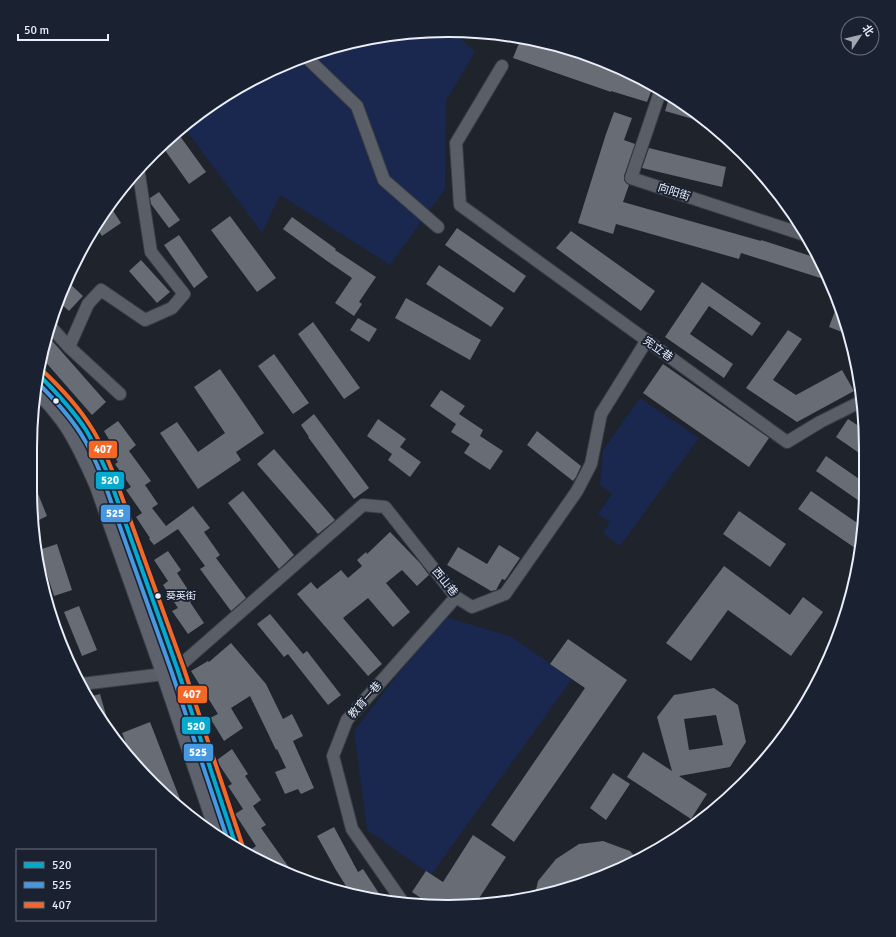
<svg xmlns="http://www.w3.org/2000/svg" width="896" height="937" viewBox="0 0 896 937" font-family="Signika,'Noto Sans SC',sans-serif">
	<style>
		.green { fill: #1a274e }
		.building { fill: #686c74; fill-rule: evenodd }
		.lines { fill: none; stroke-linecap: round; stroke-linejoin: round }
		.minor-casing { stroke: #3a3e46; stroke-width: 14 }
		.major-casing { stroke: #3a3e46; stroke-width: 17 }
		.minor { stroke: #5a5e66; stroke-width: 12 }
		.major { stroke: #5d626d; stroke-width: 15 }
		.bus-1-casing { stroke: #1a2131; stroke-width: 7 }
		.bus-2-casing { stroke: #1a2131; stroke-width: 7 }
		.bus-3-casing { stroke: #1a2131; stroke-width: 7 }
		.bus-1 { stroke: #00a9ce; stroke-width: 4 }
		.bus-2 { stroke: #4699e1; stroke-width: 4 }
		.bus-3 { stroke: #f36827; stroke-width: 4 }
		.bus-dot { fill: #e9eefa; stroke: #1a2131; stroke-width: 1.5 }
		.labels { text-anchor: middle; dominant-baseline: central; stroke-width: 4; stroke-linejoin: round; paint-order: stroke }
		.bus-label { font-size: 10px; fill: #e9eefa; stroke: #1a2131; text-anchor: start }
		.street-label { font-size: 11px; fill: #e9eefa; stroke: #1a2131 }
		.rim { fill: none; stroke: #e9eefa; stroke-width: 2 }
		.line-badge { stroke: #1a2131; stroke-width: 1.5 }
		.badge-label { font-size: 11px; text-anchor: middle; font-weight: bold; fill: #fff }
	</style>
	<rect width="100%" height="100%" fill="#1f232c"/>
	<path class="green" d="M 420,31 L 454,32 L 475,52 L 446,101 L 445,189 L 390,265 L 280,195 L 262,233 L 183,126 L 193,117 L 263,73 L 340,44 Z
		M 640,398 L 699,438 L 620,546 L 603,533 L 610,522 L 598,514 L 612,494 L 600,485 L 603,450 Z
		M 443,616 L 512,637 L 572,679 L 431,875 L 367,830 L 354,731 Z"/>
	<path class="building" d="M 521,38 L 543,43 L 626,72 L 654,84 L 647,102 L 611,91 L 611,92 L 513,58 Z
		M 670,95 L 707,122 L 707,123 L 665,111 Z
		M 614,112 L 632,118 L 624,140 L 635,144 L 624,176 L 624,180 L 626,183 L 629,185 L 623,202 L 761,241 L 761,240 L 820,259 L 823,263 L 830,281 L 741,253 L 739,259 L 616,224 L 613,234 L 578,223 L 606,134 Z
		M 177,132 L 206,172 L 189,184 L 162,146 Z
		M 649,148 L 726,167 L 722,187 L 642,168 Z
		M 159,192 L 180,220 L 169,228 L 151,204 L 150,198 Z
		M 110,206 L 121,223 L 102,236 L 95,226 Z
		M 230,216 L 276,278 L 257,292 L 211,230 Z
		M 292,217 L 336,249 L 335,250 L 376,277 L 359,302 L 362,304 L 354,316 L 335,303 L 352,278 L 327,261 L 283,229 Z
		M 457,228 L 526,276 L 514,293 L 445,245 Z
		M 571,231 L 655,291 L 641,311 L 556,248 Z
		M 179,235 L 208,277 L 194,288 L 164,245 Z
		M 141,260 L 170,292 L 157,303 L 129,271 Z
		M 439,265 L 504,308 L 491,327 L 426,284 Z
		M 67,281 L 83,296 L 69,311 L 58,301 Z
		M 702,282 L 761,323 L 752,336 L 709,306 L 690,334 L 733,364 L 724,378 L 665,337 Z
		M 406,298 L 481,340 L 470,360 L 395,318 Z
		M 838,303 L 850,335 L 829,327 Z
		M 358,318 L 377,329 L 369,342 L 350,330 Z
		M 313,322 L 360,388 L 344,399 L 298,334 Z
		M 788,330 L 802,339 L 773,380 L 796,395 L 842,370 L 854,391 L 797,422 L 746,388 Z
		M 47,335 L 106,402 L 92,415 L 42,358 Z
		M 274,354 L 309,403 L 293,414 L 258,366 Z
		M 663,364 L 769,438 L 749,467 L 643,393 Z
		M 220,369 L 264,433 L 236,452 L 241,460 L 198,489 L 160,433 L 177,422 L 198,452 L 225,433 L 194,387 Z
		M 441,390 L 465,406 L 459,414 L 483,430 L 480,436 L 503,451 L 490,470 L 464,453 L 470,444 L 451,432 L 456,424 L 430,406 Z
		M 314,414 L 369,488 L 354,499 L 308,437 L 309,437 L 301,425 Z
		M 378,419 L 406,439 L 400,447 L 421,462 L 410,477 L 388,460 L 392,454 L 367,436 Z
		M 848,419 L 865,430 L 865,457 L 836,437 Z
		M 118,421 L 136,445 L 129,451 L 151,481 L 145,485 L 158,504 L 152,508 L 166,526 L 193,506 L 210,528 L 204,532 L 220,555 L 216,558 L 246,598 L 231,611 L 200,569 L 205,566 L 178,529 L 154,545 L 149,539 L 150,538 L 136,517 L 142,513 L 126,490 L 131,487 L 115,464 L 118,462 L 105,444 L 110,441 L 104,431 Z
		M 537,431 L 581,466 L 576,477 L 573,481 L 527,445 Z
		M 274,449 L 335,520 L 318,534 L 257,464 Z
		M 826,456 L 865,483 L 865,505 L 816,471 Z
		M 30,479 L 32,479 L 47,516 L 33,523 L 30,489 Z
		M 243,491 L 294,555 L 279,569 L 228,503 Z
		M 811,491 L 863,527 L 862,538 L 855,548 L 798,509 Z
		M 739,511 L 786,544 L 770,567 L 723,534 Z
		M 390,532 L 420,563 L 429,575 L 417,586 L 402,570 L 386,583 L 410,612 L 393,627 L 368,598 L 343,618 L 382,664 L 368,676 L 297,594 L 311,582 L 317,589 L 341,570 L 348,578 L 362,566 L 357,560 L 366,552 L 367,554 Z
		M 57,544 L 72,590 L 54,596 L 39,550 Z
		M 499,545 L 520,558 L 505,580 L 502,579 L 496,590 L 491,591 L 447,565 L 458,547 L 487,564 Z
		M 168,551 L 181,570 L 177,573 L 194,599 L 190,602 L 204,623 L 188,634 L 172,611 L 178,608 L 163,585 L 168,581 L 154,560 Z
		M 724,566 L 790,615 L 803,597 L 823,612 L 791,656 L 728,610 L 691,661 L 666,643 Z
		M 79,606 L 97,650 L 82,656 L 64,612 Z
		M 270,614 L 303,654 L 307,651 L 341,695 L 328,705 L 288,654 L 284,657 L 257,624 Z
		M 568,639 L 627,680 L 514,842 L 491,825 L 585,688 L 550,664 Z
		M 231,643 L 266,684 L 283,719 L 292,714 L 303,736 L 293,741 L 314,788 L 301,794 L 298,789 L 285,794 L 275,772 L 286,768 L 277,749 L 276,750 L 250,696 L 231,708 L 243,728 L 224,741 L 210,718 L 218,714 L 191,671 L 208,661 L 209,662 Z
		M 714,688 L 738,705 L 746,742 L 730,767 L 679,776 L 707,794 L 691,819 L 627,777 L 643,752 L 672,771 L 657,717 L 674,695 ZM 716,715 L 723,745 L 689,750 L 684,719 Z
		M 100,694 L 108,722 L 105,723 L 89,697 Z
		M 150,722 L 185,812 L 172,803 L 133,761 L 122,733 Z
		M 232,749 L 248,774 L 245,776 L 261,800 L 253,806 L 266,825 L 261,828 L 295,876 L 245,854 L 256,846 L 235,814 L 243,809 L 228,786 L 232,784 L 218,763 L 217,760 Z
		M 613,773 L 630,784 L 606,820 L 590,808 Z
		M 334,827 L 358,872 L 363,869 L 384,901 L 351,894 L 336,870 L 317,836 Z
		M 473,835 L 506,857 L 474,906 L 431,905 L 412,892 L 426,871 L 443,882 Z
		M 603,841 L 630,851 L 638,860 L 582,885 L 535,894 L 538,881 L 556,859 L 579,844 Z"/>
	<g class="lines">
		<defs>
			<path id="minor" d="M 306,57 L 357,106 L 384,180 L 438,227
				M 502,66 L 456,143 L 460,205 L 787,442 L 820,422 L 862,401
				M 661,89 L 631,178 L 805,235
				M 49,325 L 69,347 L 120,394
				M 69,347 L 88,304 L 101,290 L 145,320 L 172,308 L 184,294 L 151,252 L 138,168
				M 82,684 L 164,674 L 177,668 L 363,505 L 385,507 L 456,597 L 472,607 L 505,594 L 577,491 L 591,464 L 601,414 L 647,340
				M 404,904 L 352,829 L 333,756 L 347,720 L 456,597"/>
			<path id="major" d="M 38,374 C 55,391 72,410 86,430 C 95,445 102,461 109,477 L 177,668 L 237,849
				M 35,387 C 46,400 58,412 67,426 C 79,444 88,465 97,485 L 164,674 L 219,837"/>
		</defs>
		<use href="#minor" class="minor-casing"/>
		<use href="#major" class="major-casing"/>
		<use href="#minor" class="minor"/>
		<use href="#major" class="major"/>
		<defs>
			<path id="bus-1" d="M 38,374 C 55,391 73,410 86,430 C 95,445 102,461 109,477 L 177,668 L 237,849"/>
			<path id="bus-2" d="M 36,381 C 52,397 69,415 81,434 C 90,448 97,464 103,479 L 171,670 L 229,844"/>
			<path id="bus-3" d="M 42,370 C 60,387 78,406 91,427 C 101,442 107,458 114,475 L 183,666 L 243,847"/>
		</defs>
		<use href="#bus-1" class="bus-1-casing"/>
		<use href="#bus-2" class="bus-2-casing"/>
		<use href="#bus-3" class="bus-3-casing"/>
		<use href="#bus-1" class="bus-1"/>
		<use href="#bus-2" class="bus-2"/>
		<use href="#bus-3" class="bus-3"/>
	</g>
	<g class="bus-dot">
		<circle cx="56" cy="401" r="3.5"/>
		<circle cx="158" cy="596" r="3.5"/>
	</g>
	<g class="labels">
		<g class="bus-label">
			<text x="166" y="596">葵英街</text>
		</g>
		<g class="street-label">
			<text transform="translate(674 192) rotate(18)">向阳街</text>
			<text transform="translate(658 349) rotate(36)">宪立巷</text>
			<text transform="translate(445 582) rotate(50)">西山巷</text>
			<text transform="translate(365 700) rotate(-49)">教育一巷</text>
		</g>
	</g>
	<path d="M0 0H896V937H0ZM448 37H448A411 411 0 0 1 859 448V489A411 411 0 0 1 448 900H448A411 411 0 0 1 37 489V448A411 411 0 0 1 448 37Z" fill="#1a2131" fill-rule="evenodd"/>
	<path class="rim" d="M448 37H448A411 411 0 0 1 859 448V489A411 411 0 0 1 448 900H448A411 411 0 0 1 37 489V448A411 411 0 0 1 448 37Z"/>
	<g class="line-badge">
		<rect x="88" y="440" width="30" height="19" rx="4" fill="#f36827"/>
		<rect x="95" y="471" width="30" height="19" rx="4" fill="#00a9ce"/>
		<rect x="100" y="504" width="31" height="19" rx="4" fill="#4699e1"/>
		<rect x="177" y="685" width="31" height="19" rx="4" fill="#f36827"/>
		<rect x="181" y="716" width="30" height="19" rx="4" fill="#00a9ce"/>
		<rect x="183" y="743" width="31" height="19" rx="4" fill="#4699e1"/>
	</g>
	<g class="badge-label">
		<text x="103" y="453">407</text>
		<text x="110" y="484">520</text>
		<text x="115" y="517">525</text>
		<text x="192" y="698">407</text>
		<text x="196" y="730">520</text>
		<text x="198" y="756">525</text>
	</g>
	<rect x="16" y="849" width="140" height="72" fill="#1a2131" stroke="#6d7381"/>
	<rect x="24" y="862" width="20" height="6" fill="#00a9ce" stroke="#6d7381"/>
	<text x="52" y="869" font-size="12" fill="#e9eefa">520</text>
	<rect x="24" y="882" width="20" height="6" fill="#4699e1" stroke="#6d7381"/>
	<text x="52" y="889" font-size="12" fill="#e9eefa">525</text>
	<rect x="24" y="902" width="20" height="6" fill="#f36827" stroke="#6d7381"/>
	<text x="52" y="909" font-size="12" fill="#e9eefa">407</text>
	<g transform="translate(860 36) rotate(55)"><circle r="19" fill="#1a2131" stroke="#6d7381"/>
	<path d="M0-3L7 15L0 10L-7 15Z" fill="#a2a7b2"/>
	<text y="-6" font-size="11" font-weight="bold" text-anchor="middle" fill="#e9eefa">北</text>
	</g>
	<path d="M18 34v6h90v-6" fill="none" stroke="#e9eefa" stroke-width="2"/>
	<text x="24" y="34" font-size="12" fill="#e9eefa" stroke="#1a2131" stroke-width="3" paint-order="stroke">50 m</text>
</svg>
